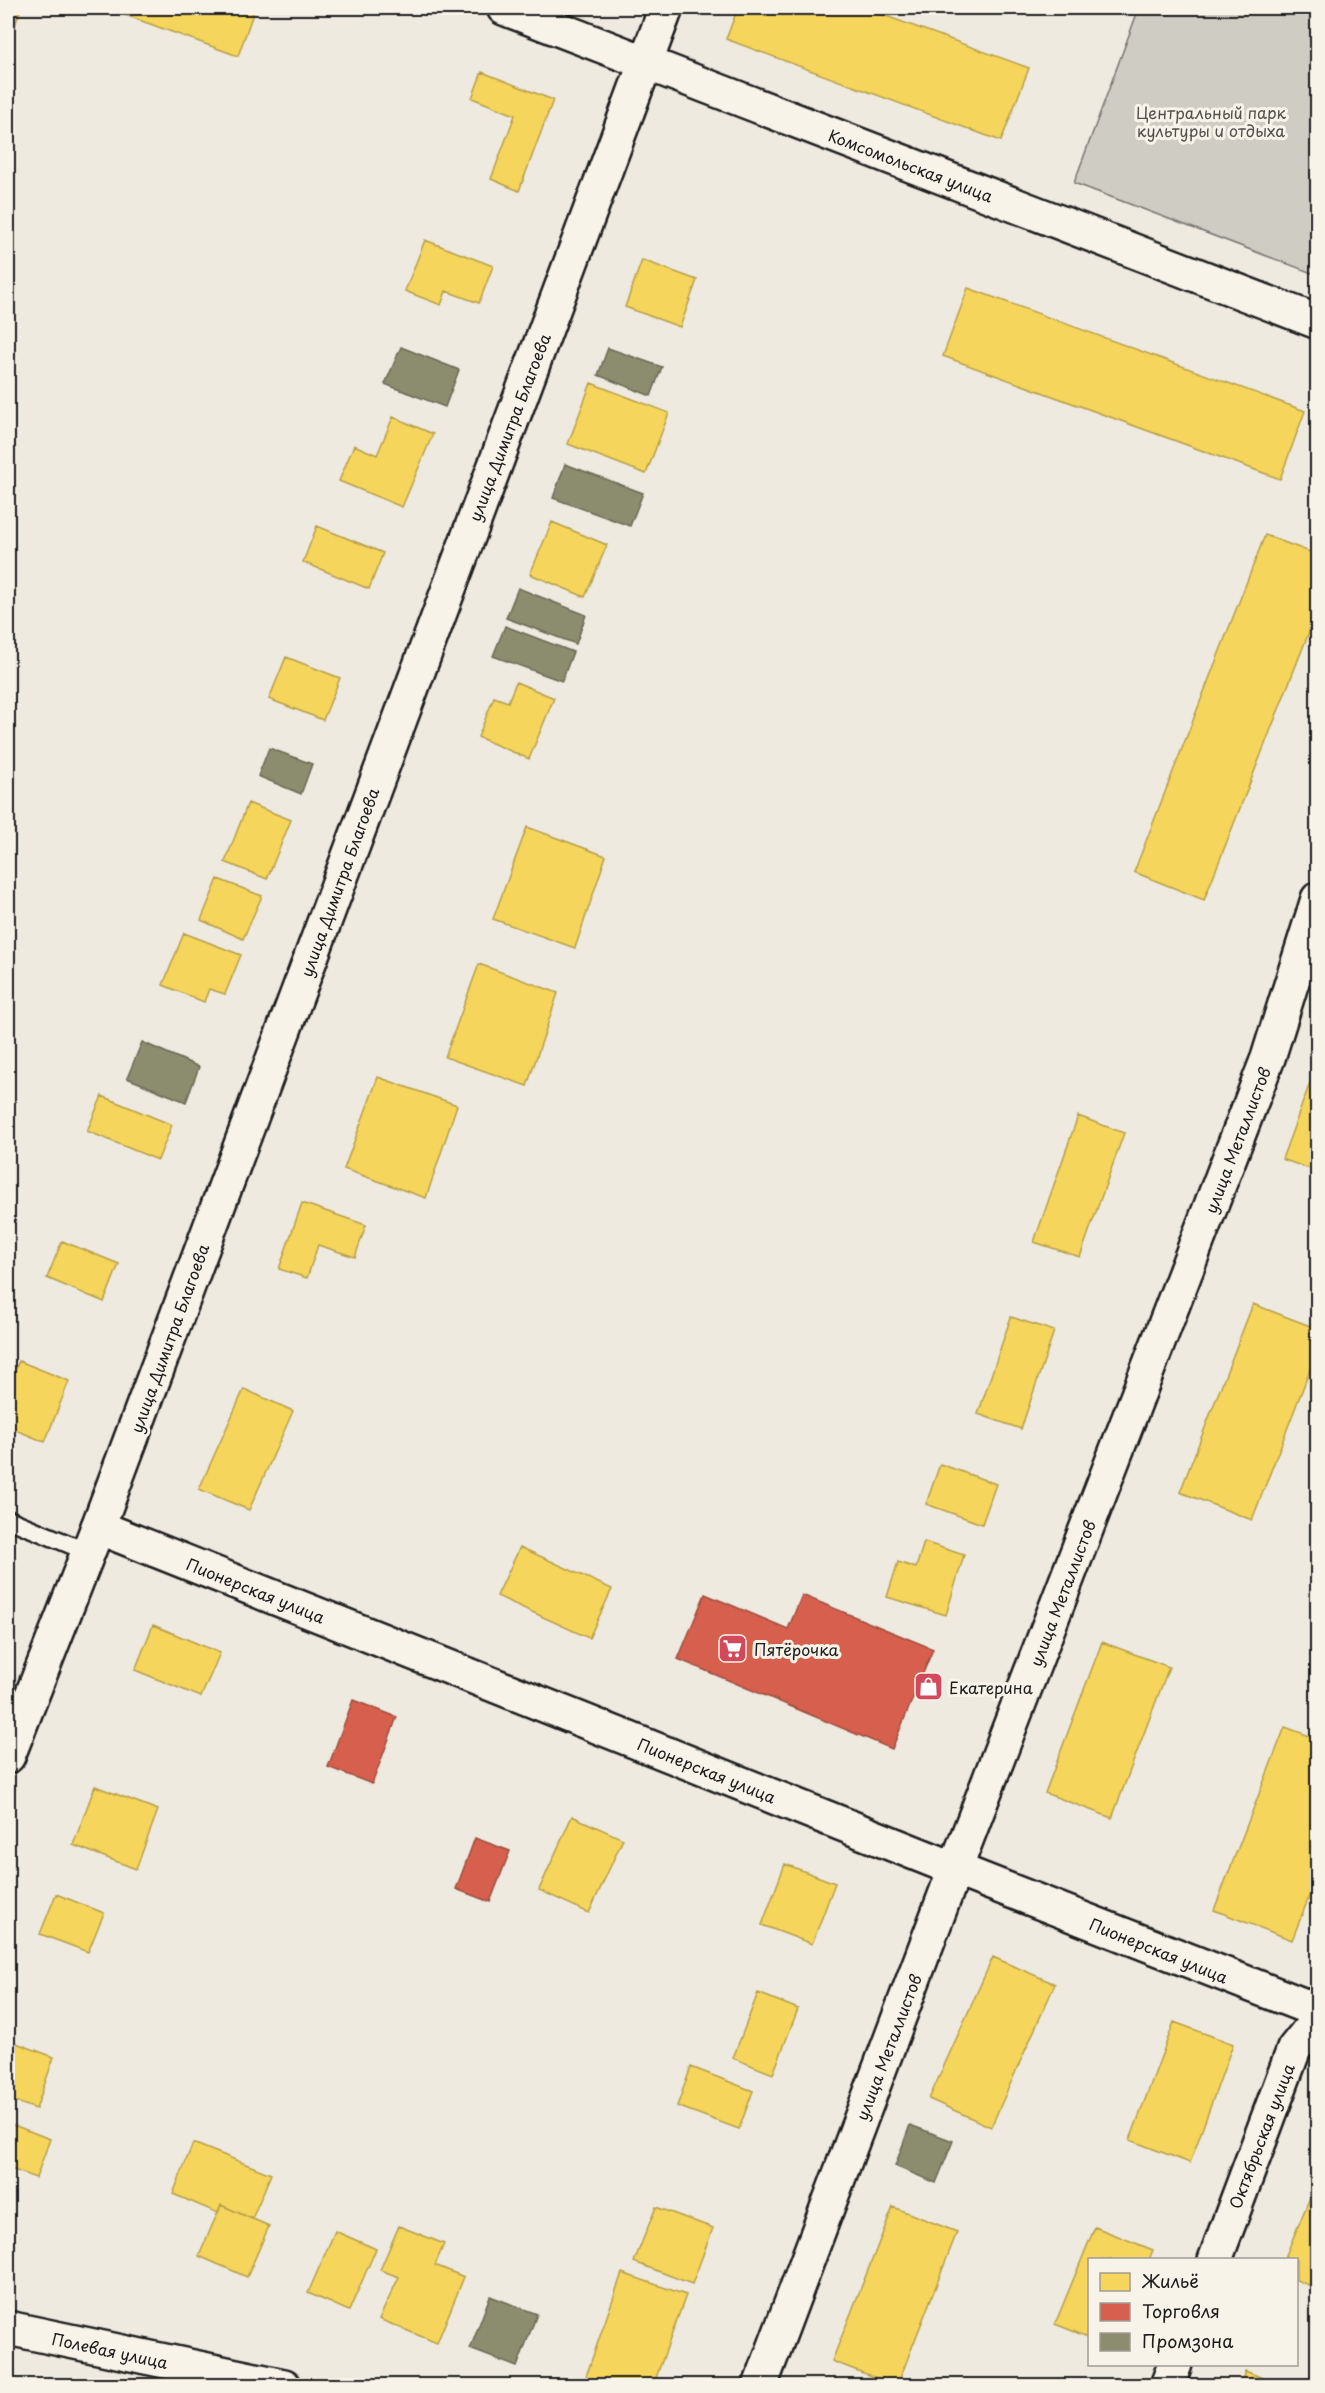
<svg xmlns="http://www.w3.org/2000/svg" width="1325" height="2393" viewBox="0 0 1325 2393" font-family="'Playpen Sans',sans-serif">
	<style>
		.green { fill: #cfccc3; stroke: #767470; stroke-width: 1.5 }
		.homes { fill: #f6d55c; stroke: #b59e49; stroke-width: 1.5 }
		.shops { fill: #d6604d; stroke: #9e4c3e; stroke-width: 1.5 }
		.industry { fill: #8c8c6e; stroke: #6a6a55; stroke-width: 1.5 }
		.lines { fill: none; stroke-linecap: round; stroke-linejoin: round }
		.service-casing { stroke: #1c1c1c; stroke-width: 21 }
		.minor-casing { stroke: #1c1c1c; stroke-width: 38 }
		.tertiary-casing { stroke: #1c1c1c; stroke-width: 38 }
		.secondary-casing { stroke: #1c1c1c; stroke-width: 38 }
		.service { stroke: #f7f3e8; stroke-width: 16 }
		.minor { stroke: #f7f3e8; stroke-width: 33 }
		.tertiary { stroke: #f7f3e8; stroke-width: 33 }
		.secondary { stroke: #f7f3e8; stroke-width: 33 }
		.labels { text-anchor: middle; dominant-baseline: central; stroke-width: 6; stroke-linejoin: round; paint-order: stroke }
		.park-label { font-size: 16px; fill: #52514e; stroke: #f7f3e8 }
		.street-label { font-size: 16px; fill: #1c1c1c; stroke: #f7f3e8 }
		.poi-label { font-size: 16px; fill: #1c1c1c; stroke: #f7f3e8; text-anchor: start }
	</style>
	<rect width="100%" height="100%" fill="#eeeae0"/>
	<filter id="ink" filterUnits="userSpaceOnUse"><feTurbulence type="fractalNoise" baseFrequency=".0167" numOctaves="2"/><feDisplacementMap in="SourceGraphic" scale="12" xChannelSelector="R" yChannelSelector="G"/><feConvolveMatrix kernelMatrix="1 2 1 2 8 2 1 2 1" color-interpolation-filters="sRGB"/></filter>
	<g filter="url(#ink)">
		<path class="green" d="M 1139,8 L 1317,8 L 1317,275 L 1074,183 Z"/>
		<path class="homes" d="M 8,8 L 21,8 L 8,45 Z
			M 106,8 L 255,8 L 238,56 Z
			M 738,8 L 864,8 L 1029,68 L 1001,141 L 726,39 Z
			M 482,72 L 553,100 L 519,191 L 491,179 L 515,115 L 472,98 Z
			M 425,240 L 493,266 L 479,303 L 446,291 L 441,305 L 405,291 Z
			M 642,260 L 697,280 L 680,327 L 625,307 Z
			M 968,288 L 1305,411 L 1280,479 L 943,356 Z
			M 591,383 L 669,413 L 646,474 L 568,444 Z
			M 393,417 L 433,434 L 402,507 L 339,481 L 354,445 L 377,455 Z
			M 552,522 L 607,545 L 585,597 L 530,574 Z
			M 317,526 L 383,553 L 369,589 L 303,562 Z
			M 1265,535 L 1318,555 L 1318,609 L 1204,900 L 1134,872 Z
			M 286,657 L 340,678 L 323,720 L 269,699 Z
			M 516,682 L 554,698 L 529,759 L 478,737 L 494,697 L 508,702 Z
			M 248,803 L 291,820 L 267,879 L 225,862 Z
			M 527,827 L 606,856 L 575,948 L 493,919 Z
			M 218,879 L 262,896 L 243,939 L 201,920 Z
			M 184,933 L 241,955 L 225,994 L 209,989 L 204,1002 L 163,985 Z
			M 479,964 L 558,993 L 527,1086 L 445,1057 Z
			M 1318,1061 L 1318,1172 L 1282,1159 Z
			M 378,1077 L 457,1105 L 426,1198 L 344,1169 Z
			M 102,1096 L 172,1125 L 158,1160 L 87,1131 Z
			M 1078,1116 L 1124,1133 L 1080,1257 L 1034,1242 Z
			M 302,1203 L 366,1225 L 355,1257 L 318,1245 L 307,1278 L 279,1269 Z
			M 62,1241 L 119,1264 L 104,1302 L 47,1278 Z
			M 1253,1304 L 1318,1329 L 1318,1349 L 1252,1520 L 1180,1492 Z
			M 1011,1317 L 1054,1331 L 1021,1429 L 978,1414 Z
			M 19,1361 L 69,1381 L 45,1442 L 8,1427 L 8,1387 Z
			M 244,1389 L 293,1411 L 249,1510 L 199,1489 Z
			M 940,1464 L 996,1484 L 982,1524 L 926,1504 Z
			M 924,1542 L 964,1555 L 946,1615 L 887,1597 L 898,1562 L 916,1568 Z
			M 520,1547 L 612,1589 L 589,1638 L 497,1596 Z
			M 153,1625 L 220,1653 L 201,1697 L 135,1670 Z
			M 1102,1642 L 1169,1667 L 1112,1818 L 1045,1793 Z
			M 1285,1727 L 1318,1739 L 1318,1874 L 1292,1940 L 1214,1910 Z
			M 95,1786 L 158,1810 L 136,1869 L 73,1845 Z
			M 572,1816 L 623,1839 L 589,1913 L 539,1890 Z
			M 785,1864 L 835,1883 L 812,1944 L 762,1925 Z
			M 56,1894 L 104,1913 L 88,1952 L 40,1934 Z
			M 993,1957 L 1055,1984 L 991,2127 L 929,2099 Z
			M 758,1993 L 798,2009 L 773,2074 L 733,2058 Z
			M 1174,2022 L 1233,2044 L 1190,2163 L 1130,2140 Z
			M 8,2040 L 54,2057 L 36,2109 L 8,2099 Z
			M 691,2067 L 753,2091 L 739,2129 L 677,2106 Z
			M 8,2123 L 50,2139 L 36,2178 L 8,2168 Z
			M 193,2143 L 271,2174 L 252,2219 L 221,2205 L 218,2213 L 173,2194 Z
			M 1318,2178 L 1318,2289 L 1296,2280 L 1296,2260 L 1284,2260 Z
			M 221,2205 L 269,2226 L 247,2277 L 199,2256 Z
			M 656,2207 L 713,2228 L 692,2284 L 634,2262 Z
			M 893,2207 L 957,2232 L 897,2386 L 832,2361 Z
			M 399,2226 L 444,2244 L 435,2265 L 464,2277 L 437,2343 L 379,2319 L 399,2277 L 380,2270 Z
			M 1095,2227 L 1153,2250 L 1149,2260 L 1090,2260 L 1090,2338 L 1055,2324 Z
			M 335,2231 L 376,2249 L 349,2311 L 308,2293 Z
			M 622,2273 L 686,2295 L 653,2386 L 594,2386 L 584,2382 Z
			M 1245,2371 L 1283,2386 L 1240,2386 Z"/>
		<path class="shops" d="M 705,1594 L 788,1629 L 802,1595 L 933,1649 L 892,1749 L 678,1659 Z
			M 353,1700 L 397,1717 L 372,1784 L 328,1767 Z
			M 475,1838 L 510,1851 L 490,1902 L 456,1889 Z"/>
		<path class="industry" d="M 401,347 L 459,370 L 445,407 L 385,384 Z
			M 608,348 L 662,367 L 651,396 L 598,375 Z
			M 565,464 L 643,493 L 630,526 L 553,498 Z
			M 518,588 L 586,615 L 576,644 L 506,618 Z
			M 505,626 L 573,652 L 562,681 L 493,656 Z
			M 269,748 L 312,764 L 301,794 L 258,776 Z
			M 142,1042 L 199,1067 L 186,1102 L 127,1078 Z
			M 910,2125 L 953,2141 L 936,2183 L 895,2166 Z
			M 490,2296 L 537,2314 L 517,2367 L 470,2349 Z"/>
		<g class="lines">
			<defs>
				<path id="service" d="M 8,1519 L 88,1552"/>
				<path id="minor" d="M 8,2328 L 284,2386
					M 760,2386 L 955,1869 L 1268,1058 L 1318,899"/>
				<path id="tertiary" d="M 504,8 L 1318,322
					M 98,1527 L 666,8
					M 1215,2260 L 1294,2049 L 1318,2019
					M 1167,2386 L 1175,2364"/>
				<path id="secondary" d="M 8,1756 L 98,1527 L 955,1869 L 1318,2011"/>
			</defs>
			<use href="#service" class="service-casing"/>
			<use href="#minor" class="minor-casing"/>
			<use href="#tertiary" class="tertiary-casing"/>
			<use href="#secondary" class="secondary-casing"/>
			<use href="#service" class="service"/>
			<use href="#minor" class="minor"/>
			<use href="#tertiary" class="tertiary"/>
			<use href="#secondary" class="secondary"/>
		</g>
	</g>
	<defs>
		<symbol id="supermarket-square" viewBox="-11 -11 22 22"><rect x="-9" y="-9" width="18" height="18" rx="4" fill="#d1495b" stroke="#f7f3e8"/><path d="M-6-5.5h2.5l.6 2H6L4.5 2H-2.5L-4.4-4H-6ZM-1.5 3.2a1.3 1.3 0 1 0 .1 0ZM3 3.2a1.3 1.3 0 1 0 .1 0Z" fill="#fff"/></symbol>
		<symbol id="shop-square" viewBox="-11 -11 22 22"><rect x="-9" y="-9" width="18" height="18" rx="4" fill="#d1495b" stroke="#f7f3e8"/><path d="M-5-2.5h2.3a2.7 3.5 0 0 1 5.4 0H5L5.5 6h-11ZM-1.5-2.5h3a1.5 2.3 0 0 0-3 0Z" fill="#fff"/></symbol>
	</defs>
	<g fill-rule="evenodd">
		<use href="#supermarket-square" x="716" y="1632" width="33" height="33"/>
		<use href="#shop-square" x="912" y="1670" width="33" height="33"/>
	</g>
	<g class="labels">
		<g class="park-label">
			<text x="1211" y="112">Центральный парк<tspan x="1211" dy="18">культуры и отдыха</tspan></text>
		</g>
		<g class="street-label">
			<text transform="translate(911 165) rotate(21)">Комсомольская улица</text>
			<text transform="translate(509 427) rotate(-69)">улица Димитра Благоева</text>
			<text transform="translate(339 882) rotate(-70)">улица Димитра Благоева</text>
			<text transform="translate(1237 1140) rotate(-69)">улица Металлистов</text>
			<text transform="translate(169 1338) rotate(-70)">улица Димитра Благоева</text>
			<text transform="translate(256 1590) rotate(22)">Пионерская улица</text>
			<text transform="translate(1062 1593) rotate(-69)">улица Металлистов</text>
			<text transform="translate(707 1770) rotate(22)">Пионерская улица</text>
			<text transform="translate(1159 1950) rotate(22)">Пионерская улица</text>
			<text transform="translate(888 2047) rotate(-69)">улица Металлистов</text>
			<text transform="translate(1261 2136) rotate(-69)">Октябрьская улица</text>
			<text transform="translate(110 2350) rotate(12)">Полевая улица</text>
		</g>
		<g class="poi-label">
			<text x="754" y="1649">Пятёрочка</text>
			<text x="949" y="1687">Екатерина</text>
		</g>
	</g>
	<rect width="1325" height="2393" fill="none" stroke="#f7f3e8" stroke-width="30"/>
	<rect x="15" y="15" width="1295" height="2363" fill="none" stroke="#1c1c1c" stroke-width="2" filter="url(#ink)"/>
	<rect x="1088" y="2258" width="210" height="108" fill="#f7f3e8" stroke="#9f9d96" stroke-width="1.5"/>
	<rect x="1100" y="2273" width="30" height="18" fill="#f6d55c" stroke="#9f9d96" stroke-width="1.5"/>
	<text x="1142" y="2288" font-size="18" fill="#1c1c1c">Жильё</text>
	<rect x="1100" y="2303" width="30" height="18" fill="#d6604d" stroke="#9f9d96" stroke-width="1.5"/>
	<text x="1142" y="2318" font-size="18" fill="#1c1c1c">Торговля</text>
	<rect x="1100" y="2333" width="30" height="18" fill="#8c8c6e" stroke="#9f9d96" stroke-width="1.5"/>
	<text x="1142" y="2348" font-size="18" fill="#1c1c1c">Промзона</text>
</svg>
